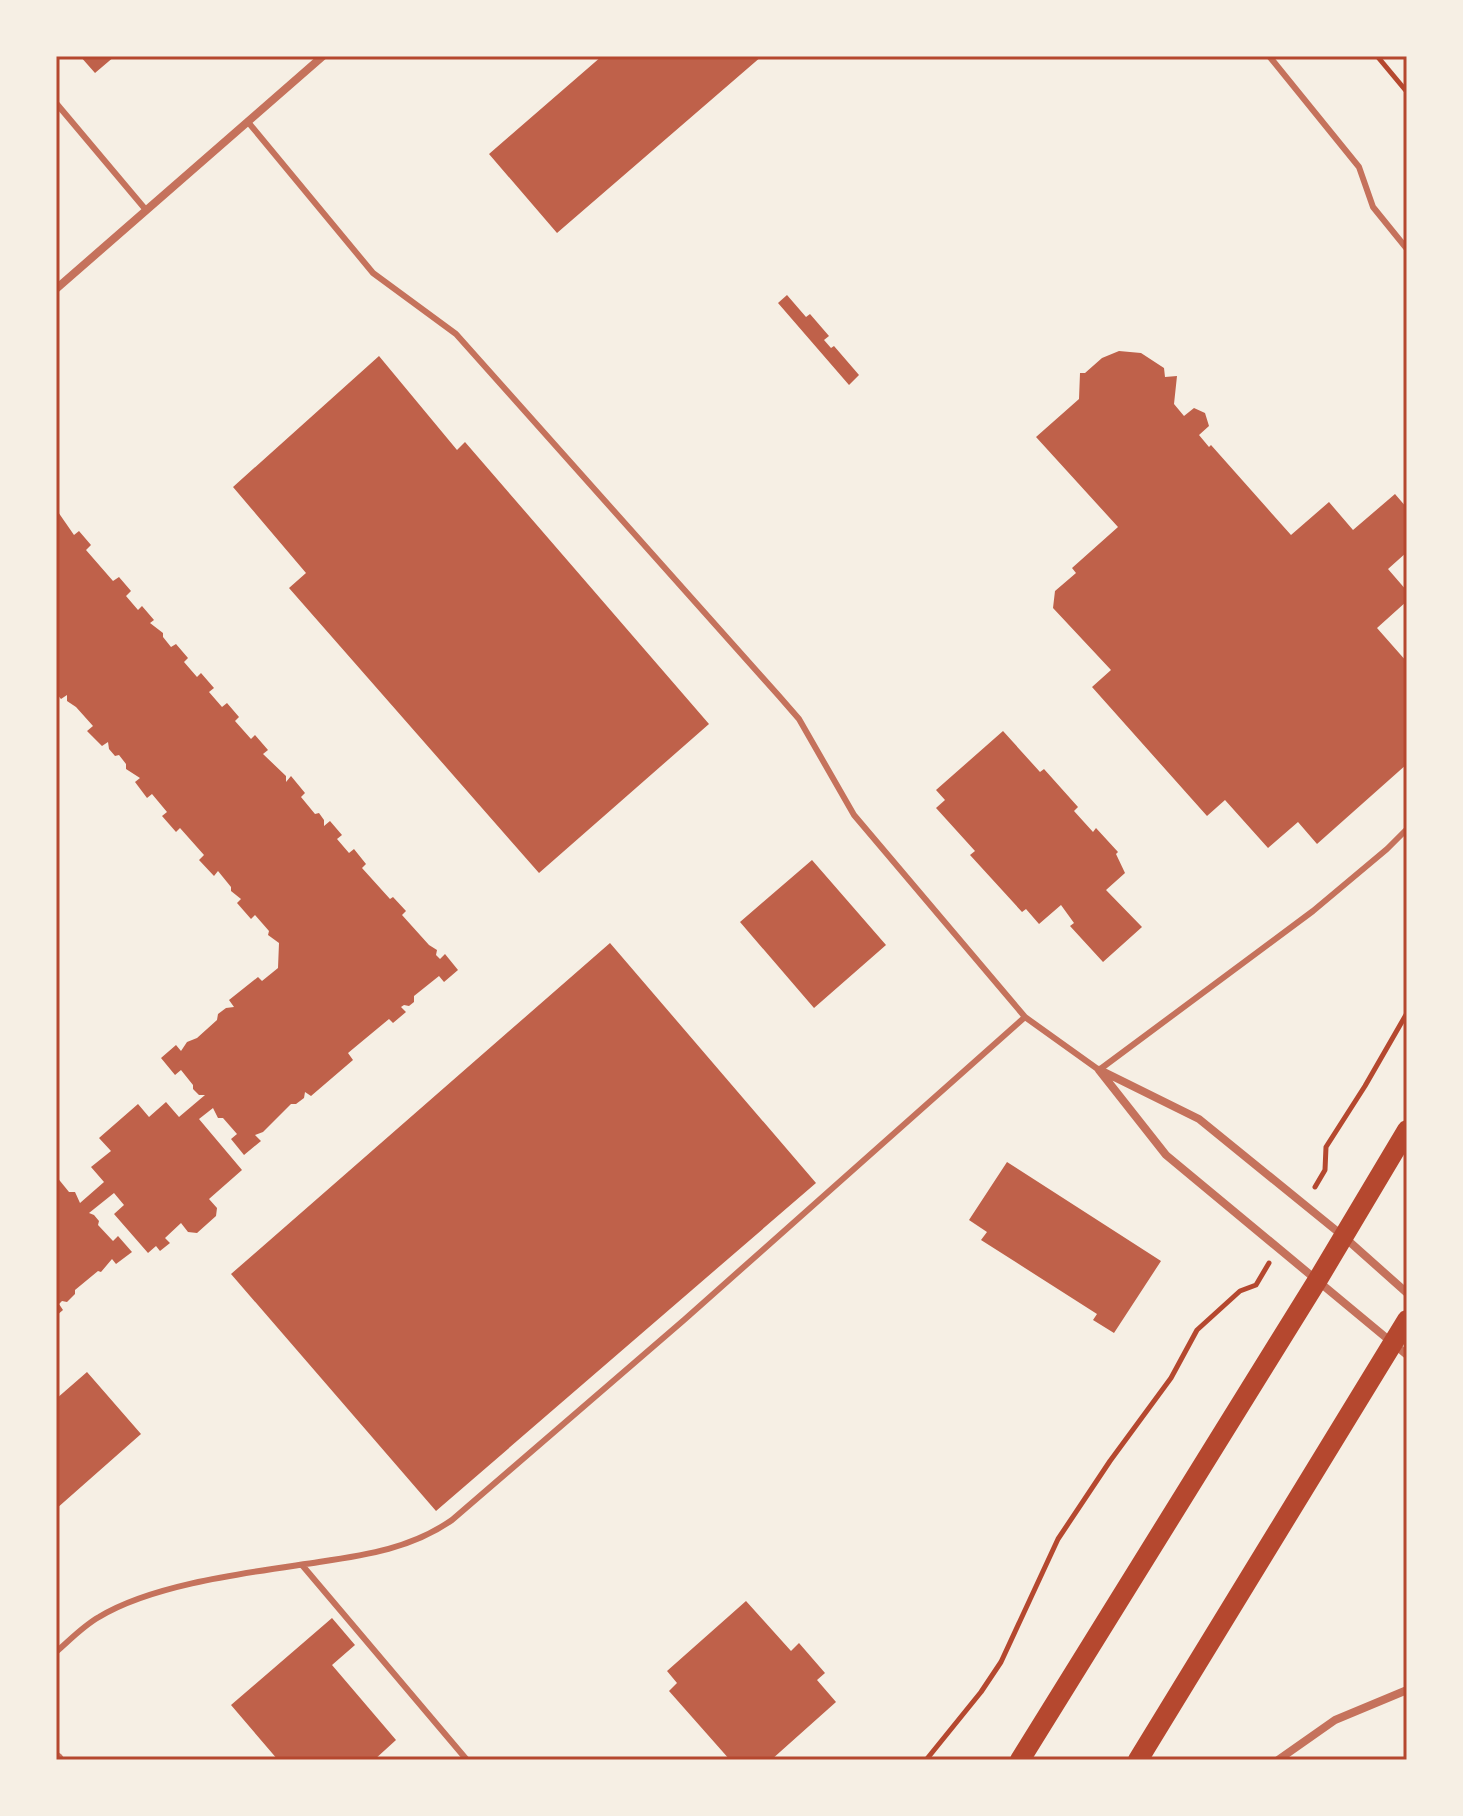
<svg xmlns="http://www.w3.org/2000/svg" width="1463" height="1816" viewBox="0 0 1463 1816" font-family="Mulish,sans-serif">
	<style>
		.building { fill: #bf614a }
		.lines { fill: none; stroke-linecap: round; stroke-linejoin: round }
		.path { stroke: #b5482f; stroke-width: 5 }
		.service { stroke: #c5725c; stroke-width: 6 }
		.minor { stroke: #c5725c; stroke-width: 8 }
		.tertiary { stroke: #c5725c; stroke-width: 14 }
		.primary { stroke: #b5482f; stroke-width: 20 }
		.neatline { fill: none; stroke: #b5482f; stroke-width: 3 }
	</style>
	<rect width="100%" height="100%" fill="#f6efe4"/>
	<path class="building" d="M 80,56 L 115,56 L 95,73 Z
		M 602,56 L 762,56 L 557,233 L 489,154 Z
		M 787,295 L 806,317 L 810,314 L 829,336 L 824,340 L 831,348 L 834,346 L 859,375 L 849,385 L 778,303 Z
		M 1119,351 L 1141,353 L 1164,368 L 1165,377 L 1177,376 L 1174,404 L 1184,416 L 1194,408 L 1205,413 L 1209,426 L 1199,435 L 1209,447 L 1211,445 L 1291,535 L 1329,502 L 1353,530 L 1395,494 L 1407,508 L 1407,552 L 1388,569 L 1407,591 L 1407,601 L 1377,628 L 1407,662 L 1407,764 L 1317,844 L 1298,822 L 1268,848 L 1225,800 L 1207,816 L 1092,687 L 1111,670 L 1053,608 L 1055,591 L 1076,573 L 1072,568 L 1118,527 L 1036,437 L 1079,399 L 1080,373 L 1085,373 L 1102,358 Z
		M 379,356 L 457,450 L 465,442 L 709,724 L 539,873 L 289,588 L 306,573 L 233,487 Z
		M 56,509 L 74,535 L 79,531 L 91,545 L 86,550 L 113,581 L 119,577 L 131,591 L 126,596 L 138,610 L 142,606 L 154,620 L 150,623 L 163,633 L 163,637 L 171,647 L 176,644 L 188,658 L 184,662 L 197,677 L 201,673 L 214,688 L 209,692 L 222,707 L 227,703 L 239,717 L 235,721 L 251,739 L 255,735 L 268,750 L 263,754 L 286,776 L 286,782 L 291,776 L 305,793 L 301,797 L 315,814 L 319,813 L 324,820 L 324,826 L 330,821 L 342,835 L 337,839 L 349,853 L 354,849 L 366,864 L 362,868 L 390,899 L 393,897 L 406,911 L 402,915 L 429,945 L 437,950 L 436,955 L 440,959 L 445,954 L 458,970 L 444,982 L 439,976 L 414,996 L 414,1002 L 409,1006 L 404,1005 L 401,1007 L 406,1012 L 393,1023 L 389,1019 L 348,1053 L 353,1060 L 311,1096 L 305,1092 L 304,1098 L 296,1104 L 291,1104 L 263,1132 L 255,1135 L 261,1141 L 244,1155 L 231,1139 L 237,1134 L 223,1118 L 218,1118 L 213,1108 L 199,1119 L 242,1170 L 209,1199 L 217,1208 L 216,1216 L 197,1233 L 188,1232 L 181,1223 L 165,1238 L 170,1243 L 160,1251 L 156,1246 L 148,1253 L 114,1214 L 124,1205 L 114,1193 L 89,1213 L 94,1215 L 99,1221 L 98,1225 L 113,1241 L 118,1236 L 132,1252 L 116,1264 L 112,1259 L 101,1272 L 98,1271 L 75,1290 L 75,1294 L 67,1302 L 62,1301 L 59,1304 L 63,1310 L 56,1316 L 56,1176 L 69,1192 L 75,1192 L 80,1203 L 104,1182 L 91,1167 L 111,1151 L 99,1138 L 138,1104 L 149,1117 L 166,1102 L 179,1117 L 205,1095 L 199,1095 L 193,1089 L 193,1085 L 181,1070 L 175,1075 L 161,1058 L 176,1045 L 181,1051 L 187,1042 L 197,1038 L 217,1020 L 218,1014 L 226,1008 L 234,1007 L 229,1000 L 258,977 L 262,981 L 278,968 L 279,943 L 268,935 L 269,931 L 255,915 L 251,919 L 237,903 L 241,899 L 231,891 L 231,887 L 218,871 L 214,876 L 199,860 L 204,855 L 180,828 L 176,832 L 162,816 L 167,812 L 152,794 L 147,798 L 135,782 L 140,778 L 126,769 L 126,764 L 119,755 L 115,756 L 109,749 L 108,742 L 102,746 L 87,731 L 93,726 L 76,707 L 67,701 L 67,695 L 61,699 L 56,693 Z
		M 1003,731 L 1040,772 L 1044,769 L 1078,807 L 1074,811 L 1093,832 L 1096,828 L 1118,852 L 1116,854 L 1125,873 L 1106,890 L 1142,927 L 1103,962 L 1070,926 L 1074,923 L 1061,905 L 1039,924 L 1026,909 L 1022,912 L 970,855 L 975,851 L 936,808 L 945,800 L 936,790 Z
		M 812,860 L 886,945 L 814,1008 L 740,922 Z
		M 610,943 L 816,1183 L 436,1511 L 231,1274 Z
		M 1007,1162 L 1161,1261 L 1114,1333 L 1093,1320 L 1097,1314 L 981,1240 L 987,1232 L 969,1220 Z
		M 87,1372 L 141,1434 L 56,1509 L 56,1399 Z
		M 746,1601 L 791,1651 L 799,1643 L 825,1673 L 817,1680 L 836,1702 L 771,1760 L 730,1760 L 669,1691 L 677,1683 L 667,1671 Z
		M 332,1618 L 355,1645 L 332,1665 L 396,1740 L 374,1760 L 278,1760 L 231,1705 Z"/>
	<g class="lines">
		<path class="path" d="M 1377,56 L 1407,92
			M 1315,1187 L 1325,1170 L 1326,1147 L 1365,1086 L 1407,1013
			M 926,1760 L 981,1692 L 1001,1662 L 1058,1539 L 1110,1461 L 1171,1378 L 1197,1330 L 1240,1291 L 1256,1285 L 1269,1263"/>
		<path class="service" d="M 1269,56 L 1359,167 L 1373,207 L 1407,249
			M 56,103 L 146,210
			M 248,122 L 373,273 L 456,334 L 779,696 L 799,719 L 854,815 L 1025,1017 L 1099,1070 L 1313,911 L 1387,849 L 1407,829
			M 302,1565 L 467,1760
			M 56,1652 C 70,1640 83,1626 99,1617 C 155,1583 253,1572 319,1562 C 367,1555 412,1548 452,1520 L 684,1320 L 1025,1017"/>
		<path class="minor" d="M 56,289 L 323,56
			M 1099,1070 L 1166,1155 L 1407,1355
			M 1102,1071 L 1199,1119 L 1343,1236 L 1407,1293
			M 1278,1760 L 1335,1720 L 1407,1690"/>
		<path class="tertiary" d="M 56,1759 L 57,1760"/>
		<path class="primary" d="M 1020,1760 L 1317,1281 L 1407,1130
			M 1138,1760 L 1407,1320"/>
	</g>
	<rect width="1463" height="1816" fill="none" stroke="#f6efe4" stroke-width="116"/>
	<rect x="58" y="58" width="1347" height="1700" class="neatline"/>
</svg>
